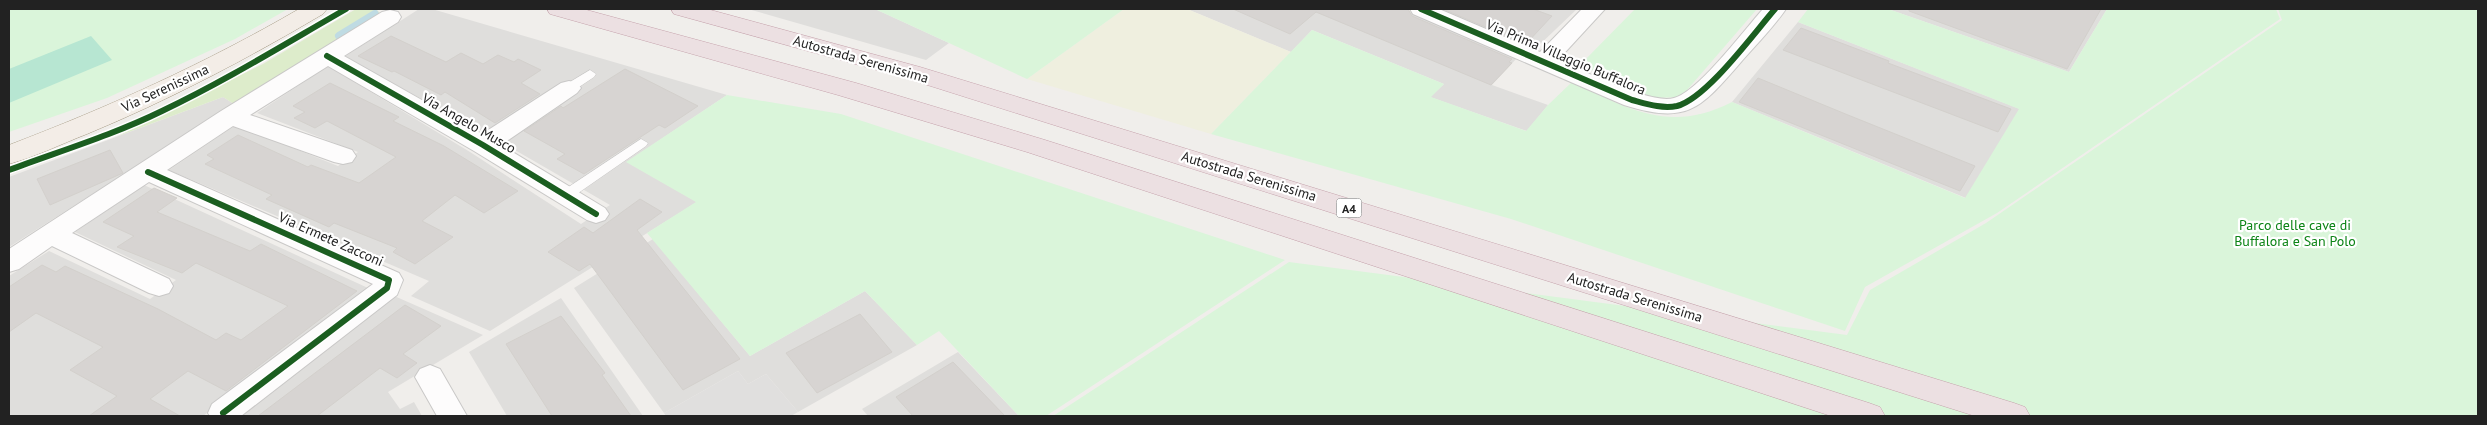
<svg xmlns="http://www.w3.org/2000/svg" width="2487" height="425" viewBox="0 0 2487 425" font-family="'PT Sans',sans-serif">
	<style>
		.residential { fill: #dfdedc }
		.farmland { fill: #efefdf }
		.grass { fill: #ddeccb }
		.park { fill: #daf5da }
		.pitch { fill: #b7e6d2 }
		.parking { fill: #e0dfde }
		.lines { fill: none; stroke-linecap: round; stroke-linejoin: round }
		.stream { stroke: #bfdbe3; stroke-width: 8 }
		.building { fill: #d7d4d2; stroke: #d3d0cc }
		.service-casing { stroke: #c9c8c7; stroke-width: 1 }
		.minor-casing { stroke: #c9c8c7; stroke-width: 2 }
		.primary-casing { stroke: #a79c86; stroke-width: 1 }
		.motorway-casing { stroke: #c5a2ac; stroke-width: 1 }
		.service { fill: #fdfcfc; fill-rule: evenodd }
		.minor { fill: #fdfcfc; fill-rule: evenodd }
		.primary { fill: #f3ede7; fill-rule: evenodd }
		.motorway { fill: #ece0e2; fill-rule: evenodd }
		.cycleway-casing { stroke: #fff; stroke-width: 9 }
		.cycleway { stroke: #1b5e20; stroke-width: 6 }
		.labels { text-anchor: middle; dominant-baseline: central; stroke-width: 4.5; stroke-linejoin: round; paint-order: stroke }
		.shield { fill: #fff; stroke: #646464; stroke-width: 1 }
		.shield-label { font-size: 12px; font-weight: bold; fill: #222 }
		.street-label { font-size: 14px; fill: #222; stroke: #fff }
		.park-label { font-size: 14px; fill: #0c8416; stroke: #fff }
	</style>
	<rect width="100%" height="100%" fill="#f0eeeb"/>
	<path class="residential" d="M 419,9 L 432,9 L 727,95 L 627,162 L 697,202 L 490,331 L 411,296 L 429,281 L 169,170 L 236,125 L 338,166 L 358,152 L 257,113 L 328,66 L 470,152 L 581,224 L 610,205 L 487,134 L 344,57 Z
		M 748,9 L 875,9 L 949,43 L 926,60 Z
		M 1187,9 L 1402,9 L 1517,58 L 1492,85 L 1548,105 L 1527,131 L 1430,97 L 1444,84 L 1312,30 L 1291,52 Z
		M 1437,9 L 1577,9 L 1534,50 Z
		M 1888,9 L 2107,9 L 2069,72 Z
		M 1798,22 L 2020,109 L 1966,198 L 1732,102 Z
		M 223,97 L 234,104 L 9,247 L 9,177 Z
		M 144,185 L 368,288 L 203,416 L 9,416 L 9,276 L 49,251 L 150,299 L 176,280 L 75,232 Z
		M 653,239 L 750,356 L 865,291 L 917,345 L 798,412 L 766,374 L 748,384 L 738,371 L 664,413 L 574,288 Z
		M 392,295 L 483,335 L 388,392 L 400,409 L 414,402 L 422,416 L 235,416 Z
		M 561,298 L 643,416 L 507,416 L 469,352 Z
		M 958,352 L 1019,416 L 868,416 L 862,409 Z"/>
	<path class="farmland" d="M 1124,9 L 1187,9 L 1291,52 L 1211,134 L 1027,79 Z"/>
	<path class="grass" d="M 356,9 L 376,9 L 382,15 L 234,104 L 223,97 L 118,136 L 263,64 Z"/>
	<path class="park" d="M 9,9 L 288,9 L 235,39 L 107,98 L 9,132 Z
		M 875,9 L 1124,9 L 1027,79 Z
		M 1635,9 L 1757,9 L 1681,97 L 1654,98 L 1580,65 Z
		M 1808,9 L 1888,9 L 2069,72 L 2107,9 L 2276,9 L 2280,19 L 1997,213 L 1865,287 L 1845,331 L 1511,219 L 1211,134 L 1312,30 L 1444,84 L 1431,97 L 1526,131 L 1548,105 L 1572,82 C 1629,109 1670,134 1732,102 L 1965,198 L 2019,109 L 1798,22 Z
		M 2278,9 L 2478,9 L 2478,416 L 1053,416 L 1289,262 L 1847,335 L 1870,290 L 1986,223 L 2282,20 Z
		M 727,95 L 841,114 L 1285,260 L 1046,416 L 1019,416 L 939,331 L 917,345 L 865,291 L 750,356 L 647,233 L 696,202 L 626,162 Z"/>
	<path class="pitch" d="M 91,36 L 112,60 L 9,103 L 9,69 Z"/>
	<path class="parking" d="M 738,371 L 748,384 L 766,374 L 798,412 L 791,416 L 666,416 L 664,413 Z"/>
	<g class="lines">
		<path class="stream" d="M 339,36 L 375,14"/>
	</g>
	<path class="building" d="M 1233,9 L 1408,9 L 1412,16 L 1512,59 L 1509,62 L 1512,63 L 1491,85 L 1316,12 L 1290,34 Z
		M 1443,9 L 1533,9 L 1552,16 L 1526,44 Z
		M 1909,9 L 2101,9 L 2067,69 L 1909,11 Z
		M 1801,28 L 1889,61 L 1888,63 L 2011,109 L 1998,132 L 1783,50 Z
		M 391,36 L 446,62 L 461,53 L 483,64 L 498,55 L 514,62 L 518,59 L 541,70 L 521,83 L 540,94 L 495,123 L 445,92 L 441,95 L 394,71 L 392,72 L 358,56 Z
		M 625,69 L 698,106 L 665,128 L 659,125 L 584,174 L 557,159 L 565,154 L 524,131 L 561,106 L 563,108 Z
		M 1758,78 L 1848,115 L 1975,166 L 1960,191 L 1739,102 Z
		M 330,83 L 399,117 L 393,121 L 444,146 L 518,191 L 484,213 L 455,195 L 422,221 L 453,237 L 415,264 L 393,252 L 397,248 L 334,223 L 329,227 L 266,199 L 272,195 L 205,164 L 214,159 L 207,155 L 238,135 L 308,167 L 311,165 L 359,183 L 396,157 L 327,121 L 315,128 L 294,118 L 305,112 L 293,106 Z
		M 110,150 L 123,173 L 50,205 L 37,179 Z
		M 154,188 L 177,198 L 157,212 L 250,251 L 261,244 L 357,291 L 226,391 L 188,371 L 150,399 L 180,416 L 89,416 L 117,396 L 70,370 L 103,347 L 36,313 L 9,332 L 9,287 L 42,265 L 56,272 L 65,266 L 158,309 L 216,340 L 226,333 L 241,340 L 288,306 L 196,263 L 182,273 L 117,247 L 134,236 L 103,222 Z
		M 640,199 L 662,212 L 637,230 L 740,359 L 683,390 L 590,264 L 579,271 L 548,252 L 584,227 L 593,233 Z
		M 405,305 L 441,326 L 403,354 L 417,363 L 397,378 L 380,368 L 317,416 L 258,416 Z
		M 860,314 L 892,352 L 817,393 L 786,353 Z
		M 561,316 L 605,373 L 602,375 L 631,416 L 552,416 L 506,344 Z
		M 953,362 L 1005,416 L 913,416 L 896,397 Z"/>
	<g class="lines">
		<defs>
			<path id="service" d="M 590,70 L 596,74 L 594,77 L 573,91 L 565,91 L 563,88 L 565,85 Z
				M 641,139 L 648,143 L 646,146 L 571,198 L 561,198 L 559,195 L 561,192 Z"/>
			<path id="minor" d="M 1410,9 L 1439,9 L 1540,52 L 1582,9 L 1605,9 L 1558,60 C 1583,70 1650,105 1674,98 C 1698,92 1745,29 1763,9 L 1786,9 C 1773,28 1756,45 1741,62 C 1700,109 1688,125 1624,105 L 1413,14 Z
				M 390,10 L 398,12 L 401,17 L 398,22 L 344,56 L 482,134 L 561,83 L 569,81 L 577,83 L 581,88 L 577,93 L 501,145 L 605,208 L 609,214 L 605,220 L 596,223 L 587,220 L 474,151 L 328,66 L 250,115 L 352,150 L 356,156 L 352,162 L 343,164 L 334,162 L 233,126 L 167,170 L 399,273 L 403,280 L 397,295 L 241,416 L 210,416 L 208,413 L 212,404 L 373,284 L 149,182 L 72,233 L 169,279 L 173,286 L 169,293 L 159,296 L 149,293 L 52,246 L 19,269 L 9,272 L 9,249 L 221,111 L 382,12 Z
				M 430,365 L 440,369 L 467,416 L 437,416 L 415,377 L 420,369 Z"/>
			<path id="primary" d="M 299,9 L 327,9 L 323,14 C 247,59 169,100 87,134 C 61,144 35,157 9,164 L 9,145 C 109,107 206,63 299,9 Z"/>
			<path id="motorway" d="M 547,9 L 583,9 L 856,83 L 1045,140 L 1869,403 L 1880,407 L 1885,416 L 1831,416 L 1027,152 L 838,95 L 550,14 Z
				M 671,9 L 707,9 L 920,67 L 2014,403 L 2025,407 L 2030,416 L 1975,416 L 902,77 L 674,14 Z"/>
		</defs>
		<use href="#service" class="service-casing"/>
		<use href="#minor" class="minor-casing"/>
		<use href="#primary" class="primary-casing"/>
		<use href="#motorway" class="motorway-casing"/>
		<use href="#service" class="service"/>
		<use href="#minor" class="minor"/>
		<use href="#primary" class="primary"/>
		<use href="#motorway" class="motorway"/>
		<defs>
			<path id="cycleway" d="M 1421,9 L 1632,100 C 1647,104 1662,109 1677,106 C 1707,98 1754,33 1775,9
				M 327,56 L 483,145 L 596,214
				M 9,170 C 60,151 113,135 162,111 C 225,81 285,44 346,9
				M 148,172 L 389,280 L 387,288 L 223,413"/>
		</defs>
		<use href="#cycleway" class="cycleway-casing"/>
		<use href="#cycleway" class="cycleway"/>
	</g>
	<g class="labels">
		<rect class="shield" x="1336.5" y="198.5" width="25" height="19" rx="4"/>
		<g class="shield-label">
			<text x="1349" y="208">A4</text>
		</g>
		<g class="street-label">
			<text transform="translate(1566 57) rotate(23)">Via Prima Villaggio Buffalora</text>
			<text transform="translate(861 59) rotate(16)">Autostrada Serenissima</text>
			<text transform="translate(165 88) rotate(-25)">Via Serenissima</text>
			<text transform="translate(469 123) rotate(30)">Via Angelo Musco</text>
			<text transform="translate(1249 176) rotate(17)">Autostrada Serenissima</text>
			<text transform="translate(331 239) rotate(24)">Via Ermete Zacconi</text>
			<text transform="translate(1635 297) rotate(17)">Autostrada Serenissima</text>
		</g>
		<g class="park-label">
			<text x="2295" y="225">Parco delle cave di<tspan x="2295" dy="16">Buffalora e San Polo</tspan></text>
		</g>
	</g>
	<rect width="2487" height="425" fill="none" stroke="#222222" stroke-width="20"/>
</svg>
